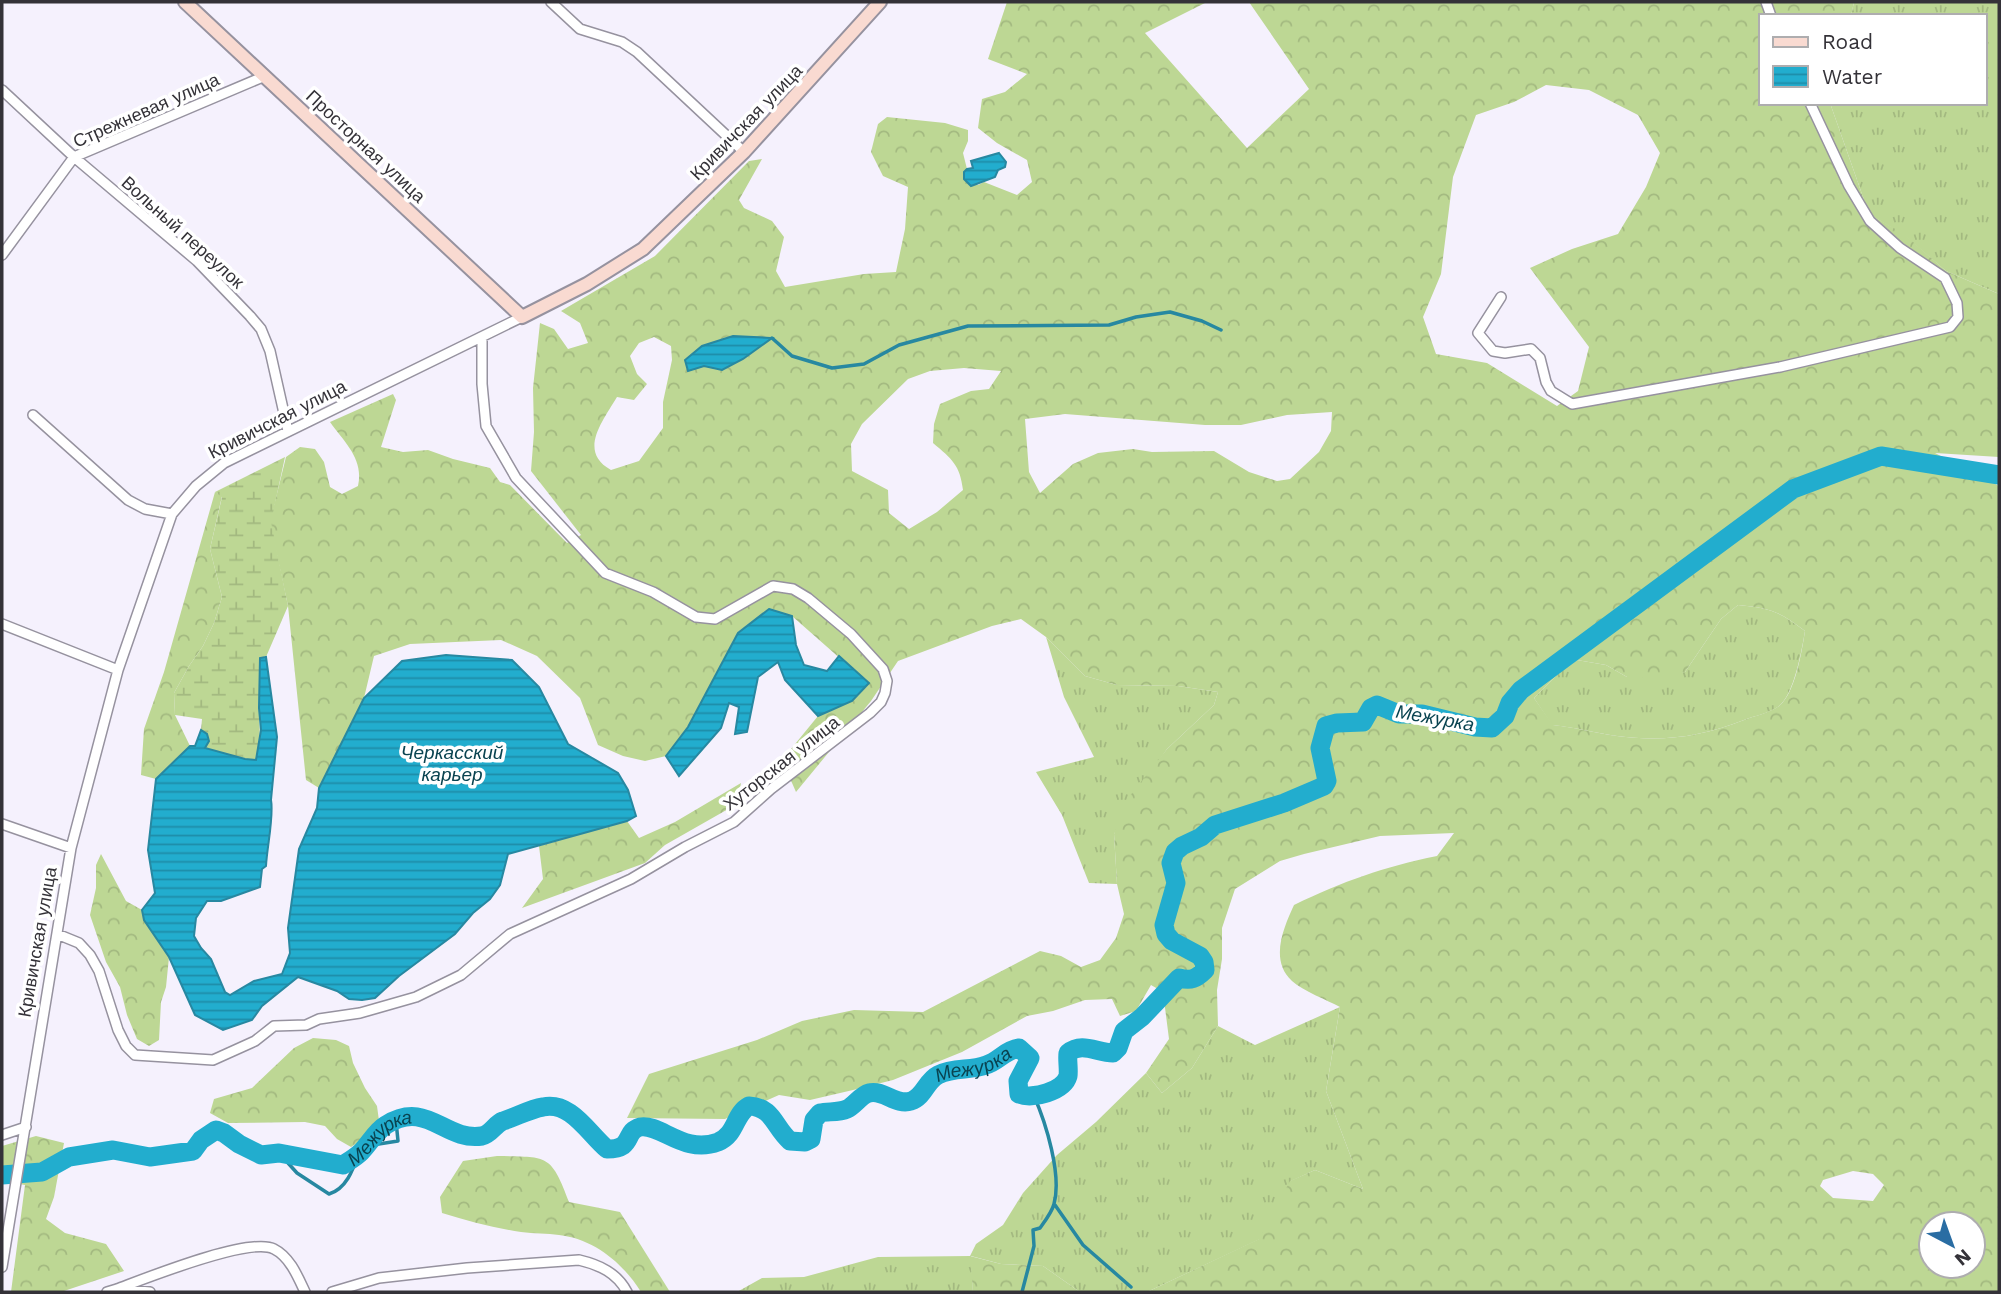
<svg xmlns="http://www.w3.org/2000/svg" width="2001" height="1294" viewBox="0 0 2001 1294" font-family="'Work Sans',sans-serif">
	<style>
		.grass { fill: url(#grass-tufts) }
		.forest { fill: url(#forest-crowns); fill-rule: evenodd }
		.wetland { fill: url(#wetland-marsh) }
		.water { fill: url(#water-rules); stroke: #2788a1; stroke-width: 2 }
		.lines { fill: none; stroke-linecap: round; stroke-linejoin: round }
		.stream { stroke: #2788a1; stroke-width: 3.5 }
		.river { stroke: #22adce; stroke-width: 19 }
		.street-casing { stroke: #96929f; stroke-width: 12 }
		.secondary-casing { stroke: #96929f; stroke-width: 16 }
		.street { stroke: #fff; stroke-width: 9 }
		.secondary { stroke: #f9dad1; stroke-width: 12 }
		.labels { text-anchor: middle; dominant-baseline: central; stroke-width: 7; stroke-linejoin: round; paint-order: stroke }
		.street-label { font-size: 18px; fill: #343238; stroke: #fff }
		.water-label { font-size: 19px; font-style: italic; fill: #094350; stroke: #fff }
	</style>
	<defs>
		<pattern id="grass-tufts" width="24" height="20" patternUnits="userSpaceOnUse" patternTransform="scale(1.75)"><rect width="24" height="20" fill="#bdd794"/><path d="M3 7l-1-3M5 7V3M7 7l1-3M15 17l-1-3M17 17v-4M19 17l1-3" fill="none" stroke="#a3b980"/></pattern>
		<pattern id="forest-crowns" width="20" height="18" patternUnits="userSpaceOnUse" patternTransform="scale(1.75)"><rect width="20" height="18" fill="#bdd794"/><path d="M2 6a3 3 0 1 1 6 0M12 15a3 3 0 1 1 6 0" fill="none" stroke="#a3b980"/></pattern>
		<pattern id="wetland-marsh" width="20" height="14" patternUnits="userSpaceOnUse" patternTransform="scale(1.75)"><rect width="20" height="14" fill="#bdd794"/><path d="M1 5h8M5 5V1M11 12h8M15 12V8" fill="none" stroke="#a3b980"/></pattern>
		<pattern id="water-rules" width="6" height="5" patternUnits="userSpaceOnUse" patternTransform="scale(1.75)"><rect width="6" height="5" fill="#22adce"/><path d="M0 2.5h6" fill="none" stroke="#1e8da8"/></pattern>
	</defs>
	<rect width="100%" height="100%" fill="#f5f1fd"/>
	<path class="grass" d="M 1854,2 L 1999,2 L 1999,294 L 1946,271 L 1904,235 L 1869,214 L 1830,103 L 1985,103 L 1985,16 L 1851,16 Z
		M 1738,605 C 1770,608 1779,611 1805,631 C 1802,649 1794,695 1779,706 C 1770,713 1754,716 1744,720 C 1702,737 1661,742 1617,736 C 1595,733 1574,727 1552,725 L 1534,698 L 1560,672 L 1577,660 L 1606,665 L 1627,677 L 1685,672 L 1721,619 Z
		M 1046,637 L 1085,676 L 1117,685 L 1178,686 L 1218,692 L 1214,705 L 1167,749 L 1149,775 L 1114,834 L 1117,884 L 1089,883 L 1062,815 L 1036,772 L 1094,757 L 1064,697 Z
		M 1340,1007 L 1326,1091 L 1363,1189 L 1315,1170 L 1291,1181 L 1260,1239 L 1147,1292 L 1080,1292 L 1043,1266 L 1001,1264 L 971,1256 L 973,1292 L 737,1292 L 762,1278 L 804,1277 L 878,1257 L 970,1256 L 976,1244 L 1003,1225 L 1023,1193 L 1057,1155 L 1096,1122 L 1146,1073 L 1162,1093 L 1192,1068 L 1218,1026 L 1255,1045 Z"/>
	<path class="forest" d="M 1007,2 L 1207,2 L 1145,33 L 1247,148 L 1309,89 L 1249,2 L 1854,2 L 1851,16 L 1761,16 L 1761,103 L 1830,103 L 1869,214 L 1904,234 L 1946,271 L 1999,294 L 1999,457 L 1935,453 L 1999,486 L 1999,1292 L 1147,1292 L 1259,1239 L 1290,1181 L 1315,1170 L 1363,1189 L 1326,1091 L 1340,1007 C 1327,1000 1303,991 1292,981 C 1269,960 1284,927 1294,905 C 1344,881 1383,867 1437,856 L 1454,833 L 1380,836 L 1304,854 L 1280,861 L 1235,889 L 1222,928 L 1222,959 L 1217,990 L 1218,1026 L 1192,1068 L 1162,1093 L 1146,1073 L 1169,1039 L 1163,992 L 1151,985 L 1136,1011 L 1120,1016 L 1112,999 L 1085,1000 L 1053,1011 L 1027,1016 L 962,1052 L 893,1080 L 853,1090 L 810,1100 L 779,1095 L 725,1119 L 627,1118 L 649,1074 L 757,1040 L 802,1021 L 854,1010 L 923,1012 L 1040,951 L 1061,956 L 1081,967 L 1100,960 L 1116,938 L 1124,914 L 1117,884 L 1114,834 L 1125,802 L 1167,749 L 1214,705 L 1218,692 L 1178,686 L 1117,685 L 1085,676 L 1046,637 L 1021,619 L 992,626 L 898,661 L 871,701 L 796,792 L 782,760 L 818,716 L 852,701 L 868,683 L 792,616 L 769,609 L 738,632 L 688,727 L 666,756 L 645,761 L 623,756 L 598,745 L 580,698 L 537,656 L 501,640 L 410,644 L 374,656 L 364,698 L 319,788 L 306,780 L 288,606 L 270,522 L 286,457 L 300,447 L 315,449 L 324,462 L 330,487 L 342,494 L 358,486 C 364,459 345,443 330,422 L 393,394 L 396,400 L 381,447 L 403,452 L 428,450 L 453,459 L 490,468 L 500,482 L 510,485 L 567,543 L 581,535 L 531,471 L 534,432 L 533,388 L 540,323 L 554,329 L 568,349 L 588,343 L 580,323 L 561,311 L 655,256 L 749,161 L 762,159 L 739,200 L 744,208 L 772,221 L 784,237 L 776,271 L 785,287 L 864,274 L 896,272 L 905,229 L 908,187 L 883,176 L 871,152 L 878,124 L 887,117 L 945,123 L 968,130 L 968,141 L 963,153 L 967,169 L 964,172 L 978,185 L 984,182 L 1017,195 L 1032,182 L 1027,160 L 997,143 L 978,128 L 982,99 L 1005,92 L 1027,74 L 988,59 ZM 1546,85 L 1589,90 L 1638,115 L 1660,153 L 1646,187 L 1618,234 L 1572,249 L 1530,268 L 1589,347 L 1578,391 L 1557,406 L 1487,363 L 1436,354 L 1423,317 L 1441,274 L 1453,177 L 1476,115 L 1514,102 ZM 733,336 L 723,370 L 704,366 L 702,346 ZM 654,337 L 671,346 L 672,360 L 663,402 L 663,428 L 639,461 L 611,470 C 578,452 602,422 617,397 L 634,400 L 647,384 L 637,374 L 630,356 L 639,343 ZM 964,368 L 1001,371 L 989,389 L 971,391 L 940,404 L 934,424 L 933,443 C 952,459 960,465 963,490 L 937,512 L 909,529 L 889,513 L 888,490 L 852,471 L 851,444 L 862,424 L 908,379 L 930,371 ZM 1332,412 L 1331,431 L 1319,452 L 1290,479 L 1277,481 L 1249,472 L 1214,451 L 1152,452 L 1133,449 L 1098,453 L 1073,464 L 1040,493 L 1029,472 L 1025,419 L 1065,414 L 1205,425 L 1241,425 L 1287,415 ZM 1738,605 C 1770,608 1779,611 1805,631 C 1802,650 1795,694 1779,706 C 1769,713 1754,716 1744,720 C 1702,737 1661,742 1617,736 C 1595,733 1574,727 1553,725 L 1534,698 L 1560,672 L 1577,660 L 1606,665 L 1627,677 L 1662,679 L 1685,672 L 1721,619 ZM 1853,1171 L 1873,1174 L 1884,1185 L 1873,1201 L 1833,1198 L 1820,1186 L 1823,1180 ZM 1931,1224 L 1973,1224 L 1973,1266 L 1931,1266 Z
		M 215,492 L 222,496 L 210,549 L 222,597 L 214,623 L 203,646 L 189,666 L 174,693 L 175,715 L 190,746 L 156,779 L 141,775 L 144,729 L 164,672 Z
		M 741,783 L 737,804 L 665,845 L 645,863 L 522,908 L 543,879 L 539,846 L 627,821 L 639,838 L 675,822 Z
		M 101,854 L 126,901 L 142,910 L 144,920 L 169,957 L 166,987 L 161,1002 L 159,1040 L 149,1046 L 137,1039 L 127,1015 L 120,987 L 106,962 L 90,915 L 96,888 L 96,865 Z
		M 313,1038 L 336,1040 L 349,1046 L 353,1063 L 365,1088 L 377,1106 L 380,1128 L 351,1147 L 337,1139 L 325,1126 L 305,1122 L 228,1123 L 210,1113 L 214,1099 L 252,1088 L 294,1048 Z
		M 36,1136 L 64,1143 L 54,1197 L 46,1219 L 65,1233 L 106,1244 L 124,1271 L 61,1292 L 11,1292 L 25,1185 L 2,1181 L 2,1146 Z
		M 497,1156 C 547,1157 551,1153 569,1202 L 620,1212 L 670,1292 L 641,1292 C 623,1263 594,1239 559,1235 C 547,1233 534,1234 521,1232 C 494,1228 468,1221 442,1213 L 440,1197 L 463,1161 Z
		M 970,1256 L 1001,1264 L 1043,1266 L 1080,1292 L 973,1292 Z"/>
	<path class="wetland" d="M 285,457 L 271,522 L 288,606 L 266,657 L 264,656 C 262,673 259,691 259,708 C 259,726 262,743 256,760 L 245,759 L 205,748 L 207,734 L 201,730 L 202,719 L 175,715 L 174,693 L 189,666 L 203,646 L 214,623 L 222,597 L 210,549 L 222,497 L 215,492 Z"/>
	<path class="water" d="M 999,153 L 1006,162 L 1005,167 L 998,170 L 995,177 L 971,186 L 964,179 L 964,172 L 967,169 L 973,168 L 971,161 Z
		M 733,336 L 772,338 L 743,359 L 722,370 L 704,366 L 688,371 L 685,360 L 702,346 Z
		M 769,609 L 792,616 L 796,645 L 804,665 L 827,671 L 839,656 L 869,683 L 852,701 L 818,716 L 785,680 L 778,662 L 758,677 L 747,732 L 735,734 L 739,707 L 729,703 L 721,728 L 679,776 L 666,756 L 688,727 L 738,633 Z
		M 446,655 L 512,660 L 539,687 L 568,744 L 618,773 L 628,790 L 636,816 L 627,821 L 508,854 L 500,885 L 490,899 L 473,913 L 455,934 L 399,976 L 375,998 L 362,1000 L 349,999 L 337,991 L 298,977 L 262,1006 L 252,1020 L 223,1030 L 195,1015 L 169,957 L 144,920 L 142,910 L 155,893 L 148,850 L 156,779 L 190,746 L 195,746 L 201,730 L 207,734 L 209,741 L 205,748 L 245,759 L 256,760 L 261,730 L 259,708 L 260,658 L 266,657 L 277,737 L 271,800 C 274,816 267,847 266,866 L 262,869 L 260,887 L 221,901 L 207,901 L 196,918 L 194,936 L 201,948 L 211,959 L 225,992 L 230,995 L 254,981 L 282,974 L 290,953 L 288,928 L 299,849 L 317,808 L 319,788 L 364,698 L 402,661 Z"/>
	<g class="lines">
		<path class="stream" d="M 772,338 L 792,356 L 832,368 L 864,364 L 899,345 L 968,326 L 1109,325 L 1136,317 L 1170,312 L 1202,321 L 1221,330
			M 366,1146 L 398,1141 L 396,1121
			M 279,1153 L 297,1173 L 329,1194 C 346,1189 353,1170 358,1155
			M 1055,1205 L 1083,1245 L 1131,1287
			M 1022,1292 L 1034,1246 L 1033,1230 L 1040,1228 C 1045,1221 1052,1212 1054,1204 C 1062,1175 1046,1123 1034,1096"/>
		<path class="river" id="s1" d="M 2,1175 L 42,1172 L 69,1157 L 113,1150 L 150,1157 L 193,1151 L 201,1140 L 216,1130 L 224,1133 L 239,1144 L 261,1155 L 279,1153 L 343,1165 C 349,1161 356,1157 361,1152 C 369,1144 376,1131 386,1125 C 427,1099 445,1142 482,1136 C 491,1134 495,1124 503,1121 C 516,1117 530,1109 543,1107 C 571,1101 588,1133 607,1149 C 635,1149 623,1132 640,1127 C 660,1123 684,1155 718,1142 C 737,1134 734,1114 749,1106 C 773,1107 774,1127 790,1141 L 805,1142 L 811,1139 L 814,1120 L 820,1113 C 828,1111 838,1113 847,1109 C 854,1106 861,1095 869,1093 C 883,1089 896,1106 911,1101 C 924,1097 926,1081 938,1075 C 954,1067 971,1071 986,1065 C 999,1061 1005,1050 1019,1048 L 1030,1058 L 1018,1081 L 1019,1094 C 1032,1100 1064,1091 1068,1076 C 1069,1069 1067,1060 1068,1053 C 1082,1041 1097,1053 1113,1053 L 1118,1048 L 1124,1031 L 1142,1017 L 1179,978 C 1191,981 1196,979 1205,970 L 1204,962 L 1200,956 L 1172,941 L 1166,934 L 1164,925 L 1176,883 L 1171,863 L 1175,852 L 1182,846 L 1201,837 L 1215,825 L 1284,803 L 1324,786 L 1327,781 L 1320,748 L 1326,726 L 1337,723 L 1363,722 L 1371,708 L 1377,705 L 1399,714 L 1422,714 L 1475,727 L 1492,728 L 1505,716 L 1510,703 L 1521,690 L 1793,489 L 1881,456 L 1999,475"/>
		<defs>
			<path id="street" d="M 551,2 L 580,29 L 622,42 L 637,52 L 744,152
				M 1766,2 L 1771,16
				M 2,90 L 74,157 L 197,261 L 250,316 L 261,329 L 270,351 L 288,431
				M 2,255 L 74,157 L 265,76
				M 1501,297 L 1478,333 L 1493,351 L 1505,353 L 1531,349 L 1540,358 L 1546,382 L 1551,391 L 1572,404 L 1780,367 L 1950,327 L 1958,317 L 1957,303 L 1945,278 L 1900,248 L 1870,221 L 1849,186 L 1810,103
				M 33,415 L 128,500 L 145,509 L 172,514
				M 2,624 L 118,670
				M 2,824 L 71,848
				M 57,934 L 79,943 L 90,955 L 99,971 L 118,1030 L 126,1046 L 135,1055 L 213,1060 L 255,1041 L 274,1026 L 306,1025 L 319,1019 L 360,1013 L 416,997 L 461,975 L 510,934 L 631,879 L 685,847 L 734,822 L 771,789 L 870,713 L 881,702 L 885,693 L 887,681 L 883,669 L 851,634 L 808,598 L 793,589 L 773,586 L 715,619 L 696,617 L 653,592 L 605,573 L 516,478 L 486,426 L 482,384 L 482,338
				M 2,1135 L 26,1127
				M 2,1267 L 71,848 L 118,670 L 172,514 L 196,486 L 224,463 L 522,317
				M 117,1289 C 144,1279 250,1236 274,1249 C 290,1257 298,1277 305,1292
				M 107,1292 L 117,1289 L 150,1292
				M 332,1292 L 379,1278 L 467,1268 L 579,1260 C 600,1265 617,1273 627,1292"/>
			<path id="secondary" d="M 185,2 L 522,317 L 587,284 L 643,249 L 744,152 L 880,2"/>
		</defs>
		<use href="#street" class="street-casing"/>
		<use href="#secondary" class="secondary-casing"/>
		<use href="#street" class="street"/>
		<use href="#secondary" class="secondary"/>
	</g>
	<g class="labels">
		<g class="street-label">
			<text transform="translate(146 110) rotate(-24)">Стрежневая улица</text>
			<text transform="translate(746 122) rotate(-46)">Кривичская улица</text>
			<text transform="translate(366 146) rotate(43)">Просторная улица</text>
			<text transform="translate(183 232) rotate(42)">Вольный переулок</text>
			<text transform="translate(277 419) rotate(-27)">Кривичская улица</text>
			<text transform="translate(781 763) rotate(-38)">Хуторская улица</text>
			<text transform="translate(37 942) rotate(-80)">Кривичская улица</text>
		</g>
		<g class="water-label">
			<text transform="translate(1435 718) rotate(10)">Межурка</text>
			<text x="452" y="752">Черкасский<tspan x="452" dy="22">карьер</tspan></text>
			<text stroke="none"><textPath href="#s1" startOffset="1125">Межурка</textPath></text>
			<text stroke="none"><textPath href="#s1" startOffset="410">Межурка</textPath></text>
		</g>
	</g>
	<rect width="2001" height="1294" fill="none" stroke="#343238" stroke-width="7"/>
	<rect x="1759" y="14" width="228" height="91" fill="#ffffff" stroke="#aeadaf" stroke-width="2"/>
	<rect x="1773" y="37" width="35" height="10" fill="#f9dad1" stroke="#aeadaf" stroke-width="2"/>
	<text x="1822" y="49" font-size="21" fill="#343238">Road</text>
	<rect x="1773" y="66" width="35" height="21" fill="url(#water-rules)" stroke="#aeadaf" stroke-width="2"/>
	<text x="1822" y="84" font-size="21" fill="#343238">Water</text>
	<g transform="translate(1952 1245) rotate(139)"><circle r="33" fill="#ffffff" stroke="#aeadaf" stroke-width="2"/>
	<path d="M0-5L12 26L0 18L-12 26Z" fill="#2a6da3"/>
	<text y="-10" font-size="19" font-weight="bold" text-anchor="middle" fill="#343238">N</text>
	</g>
</svg>
